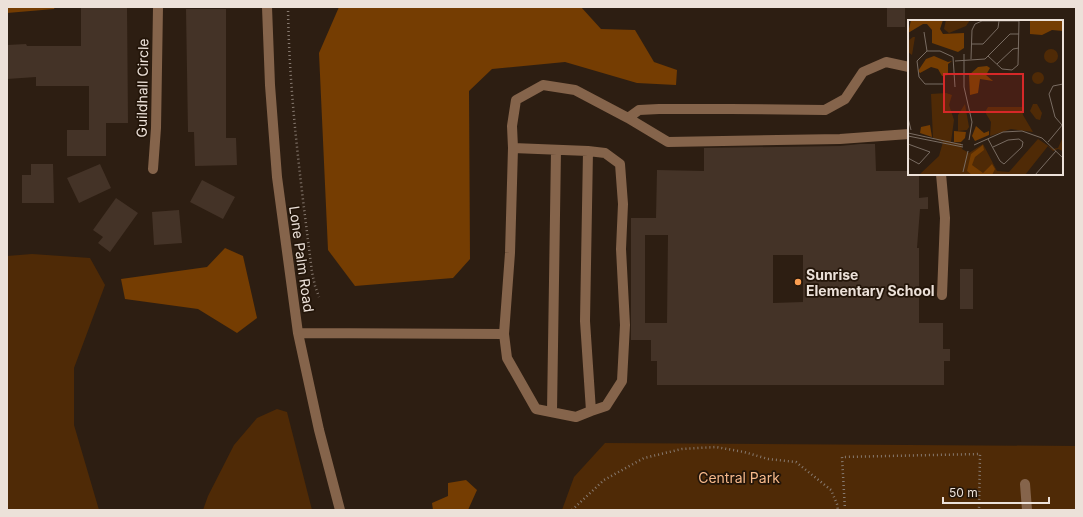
<svg xmlns="http://www.w3.org/2000/svg" width="1083" height="517" viewBox="0 0 1083 517" font-family="Inter,sans-serif">
	<style>
		.green { fill: #4f2a06 }
		.water { fill: #753d02 }
		.building { fill: #443327; fill-rule: evenodd }
		.lines { fill: none; stroke-linecap: round; stroke-linejoin: round }
		.path { stroke: #877a70; stroke-width: 2.5; stroke-dasharray: 1 3; stroke-linecap: butt }
		.minor { stroke: #85644b; stroke-width: 10 }
		.poi-dot { fill: #fb9e51; stroke: #231509; stroke-width: 1.5 }
		.labels { text-anchor: middle; dominant-baseline: central; stroke-width: 3.5; stroke-linejoin: round; paint-order: stroke }
		.street-label { font-size: 14px; fill: #ece1d9; stroke: #231509 }
		.poi-label { font-size: 14px; font-weight: bold; fill: #ece1d9; stroke: #231509; text-anchor: start }
		.park-label { font-size: 14px; fill: #f5b88a; stroke: #231509 }
		.inset-road { fill: none; stroke: #796c62; stroke-width: 1 }
		.view { fill: #d62828; fill-opacity: 0.15; stroke: #d62828; stroke-width: 2 }
		.inset-edge { fill: none; stroke: #ece1d9; stroke-width: 2 }
	</style>
	<rect width="100%" height="100%" fill="#2d1e12"/>
	<path class="green" d="M 32,254 L 90,258 L 105,285 L 74,368 L 74,425 L 99,510 L 7,510 L 7,256 Z
		M 277,409 L 287,412 L 312,510 L 203,510 L 208,496 L 234,445 L 257,418 Z
		M 605,443 L 1076,446 L 1076,510 L 562,510 L 574,477 Z"/>
	<path class="water" d="M 7,7 L 55,7 L 54,9 L 7,13 Z
		M 339,7 L 581,7 L 601,29 L 635,30 L 654,62 L 677,70 L 676,85 L 637,83 L 565,62 L 492,69 L 469,91 L 470,259 L 453,278 L 355,286 L 328,250 L 319,53 Z
		M 225,248 L 243,256 L 257,318 L 237,333 L 198,309 L 125,299 L 121,279 L 207,267 Z
		M 466,480 L 477,490 L 468,510 L 433,510 L 432,503 L 448,496 L 448,483 Z"/>
	<path class="building" d="M 81,7 L 127,7 L 128,123 L 106,123 L 106,156 L 67,156 L 67,130 L 89,130 L 89,86 L 36,86 L 36,77 L 7,79 L 7,45 L 26,44 L 27,46 L 81,46 Z
		M 887,7 L 905,7 L 905,27 L 887,27 Z
		M 186,9 L 226,9 L 226,138 L 236,138 L 237,165 L 195,166 L 194,132 L 188,132 Z
		M 860,144 L 875,144 L 876,171 L 909,171 L 909,174 L 919,174 L 919,198 L 928,197 L 928,209 L 920,209 L 917,248 L 919,248 L 919,323 L 943,323 L 943,349 L 950,349 L 950,361 L 944,361 L 944,385 L 657,385 L 657,361 L 651,361 L 651,340 L 631,340 L 631,218 L 656,218 L 657,170 L 704,171 L 704,148 L 840,146 ZM 645,235 L 668,235 L 667,323 L 645,323 ZM 773,255 L 803,255 L 803,302 L 773,303 Z
		M 31,164 L 53,164 L 54,203 L 22,203 L 22,175 L 31,175 Z
		M 100,164 L 111,188 L 79,203 L 67,178 Z
		M 202,180 L 235,197 L 223,219 L 190,202 Z
		M 116,198 L 138,213 L 110,252 L 98,243 L 103,237 L 93,230 Z
		M 179,210 L 182,243 L 154,245 L 152,212 Z
		M 960,269 L 973,269 L 973,309 L 960,309 Z"/>
	<g class="lines">
		<path class="path" d="M 288,7 C 289,96 301,184 312,272 L 315,286 L 319,297
			M 572,510 L 604,480 L 644,458 L 682,449 L 716,447 L 744,452 L 768,459 L 796,462 L 831,490 L 837,504 L 838,510
			M 845,510 L 842,457 L 980,454 L 979,510"/>
		<path class="minor" d="M 267,7 L 270,85 L 277,177 L 298,333 L 319,430 L 340,510
			M 628,118 L 639,110 L 659,109 L 730,109 L 825,110 L 845,99 L 863,72 L 886,62 L 909,67
			M 513,148 L 588,151 L 605,153 L 620,164 L 623,204 L 621,249 L 625,325 L 622,381 L 606,406 L 591,411 L 585,321 L 588,151
			M 153,169 L 156,128 L 158,7
			M 941,174 L 945,218 L 942,295
			M 298,333 L 504,334
			M 591,411 L 576,417 L 536,409 L 507,358 L 504,334 L 510,253 L 513,148 L 512,126 L 516,100 L 543,85 L 575,90 L 628,118 L 668,142 L 840,139 L 909,134
			M 552,412 L 556,150
			M 1025,484 L 1027,510"/>
	</g>
	<circle class="poi-dot" cx="798" cy="282" r="4"/>
	<g class="labels">
		<g class="street-label">
			<text transform="translate(142 88) rotate(-89)">Guildhall Circle</text>
			<text transform="translate(302 259) rotate(82)">Lone Palm Road</text>
		</g>
		<g class="poi-label">
			<text x="806" y="274">Sunrise<tspan x="806" dy="16">Elementary School</tspan></text>
		</g>
		<g class="park-label">
			<text x="739" y="477">Central Park</text>
		</g>
	</g>
	<g transform="translate(908 20)">
		<rect width="155" height="155" fill="#2d1e12"/>
		<path d="M 38,0 L 62,0 L 58,6 L 41,13 L 36,9 ZM 5,17 L 7,17 L 4,35 L 0,32 L 0,21 ZM136 36a7 7 0 1 1 14 0a7 7 0 1 1-14 0ZM124 58a6 6 0 1 1 12 0a6 6 0 1 1-12 0ZM 38,73 L 44,75 L 41,85 L 46,100 L 43,122 L 53,123 L 54,129 L 61,133 L 75,124 L 89,151 L 101,152 L 130,119 L 145,129 L 150,128 L 155,117 L 155,131 L 150,129 L 145,131 L 140,126 L 117,155 L 11,155 L 31,136 L 35,122 L 25,118 L 23,74 ZM 57,84 L 61,107 L 59,110 L 50,111 L 50,95 ZM 125,84 L 129,84 L 134,93 L 132,100 L 128,99 L 122,91 ZM 80,87 L 114,87 L 115,95 L 125,112 L 103,109 L 82,116 L 83,102 L 77,92 Z" fill="#4f2a06"/>
		<path d="M 3,0 L 35,0 L 32,9 L 35,14 L 56,13 L 56,28 L 50,32 L 24,23 L 24,10 L 19,4 L 15,4 L 0,13 ZM 122,0 L 155,0 L 155,11 L 144,10 L 134,15 L 122,14 ZM 26,36 L 40,42 L 44,41 L 40,44 L 40,55 L 34,56 L 30,49 L 23,47 L 12,53 L 10,51 L 18,39 ZM 79,46 L 82,48 L 78,55 L 85,61 L 72,59 L 70,73 L 62,75 L 61,55 L 70,47 ZM 22,105 L 24,117 L 12,113 L 13,107 ZM 68,106 L 76,113 L 81,111 L 81,115 L 67,121 L 64,116 ZM 46,111 L 58,112 L 57,118 L 53,122 L 46,122 ZM 75,125 L 76,130 L 67,137 L 64,145 L 75,153 L 84,144 L 87,149 L 84,155 L 64,155 L 59,151 L 63,134 Z" fill="#753d02"/>
		<path class="inset-road" d="M 16,12 L 19,31M 64,24 L 75,24 L 90,8 L 91,1M 56,34 L 56,67 L 64,102 L 61,120M 63,39 L 64,10 L 67,4 L 74,1 L 111,1 L 110,45 L 104,50 L 94,49 L 80,36M 47,41 L 77,39 L 102,14 L 111,14M 89,44 L 105,29 L 111,28M 35,64 L 17,64 L 11,57 L 9,41 L 19,31 L 32,31 L 45,37 L 47,67M 0,98 L 3,110M 154,105 L 147,97 L 141,74 L 145,66 L 155,64M 0,113 L 55,125M 0,116 L 55,127M 80,119 L 92,141 L 96,144 L 114,127 L 115,122 L 111,119 L 100,120 L 85,127M 140,122 L 155,104M 0,124 L 22,132 L 11,144 L 0,138M 66,125 L 95,112 L 114,111 L 134,118 L 155,138M 55,152 L 60,131M 127,155 L 148,131"/>
		<path class="view" d="M 36,54 L 115,54 L 115,92 L 36,92 Z"/>
		<rect width="155" height="155" class="inset-edge"/>
	</g>
	<rect width="1083" height="517" fill="none" stroke="#ece1d9" stroke-width="16"/>
	<path d="M943 497v6h106v-6" fill="none" stroke="#ece1d9" stroke-width="2"/>
	<text x="949" y="497" font-size="12" fill="#ece1d9" stroke="#231509" stroke-width="3" paint-order="stroke">50 m</text>
</svg>
